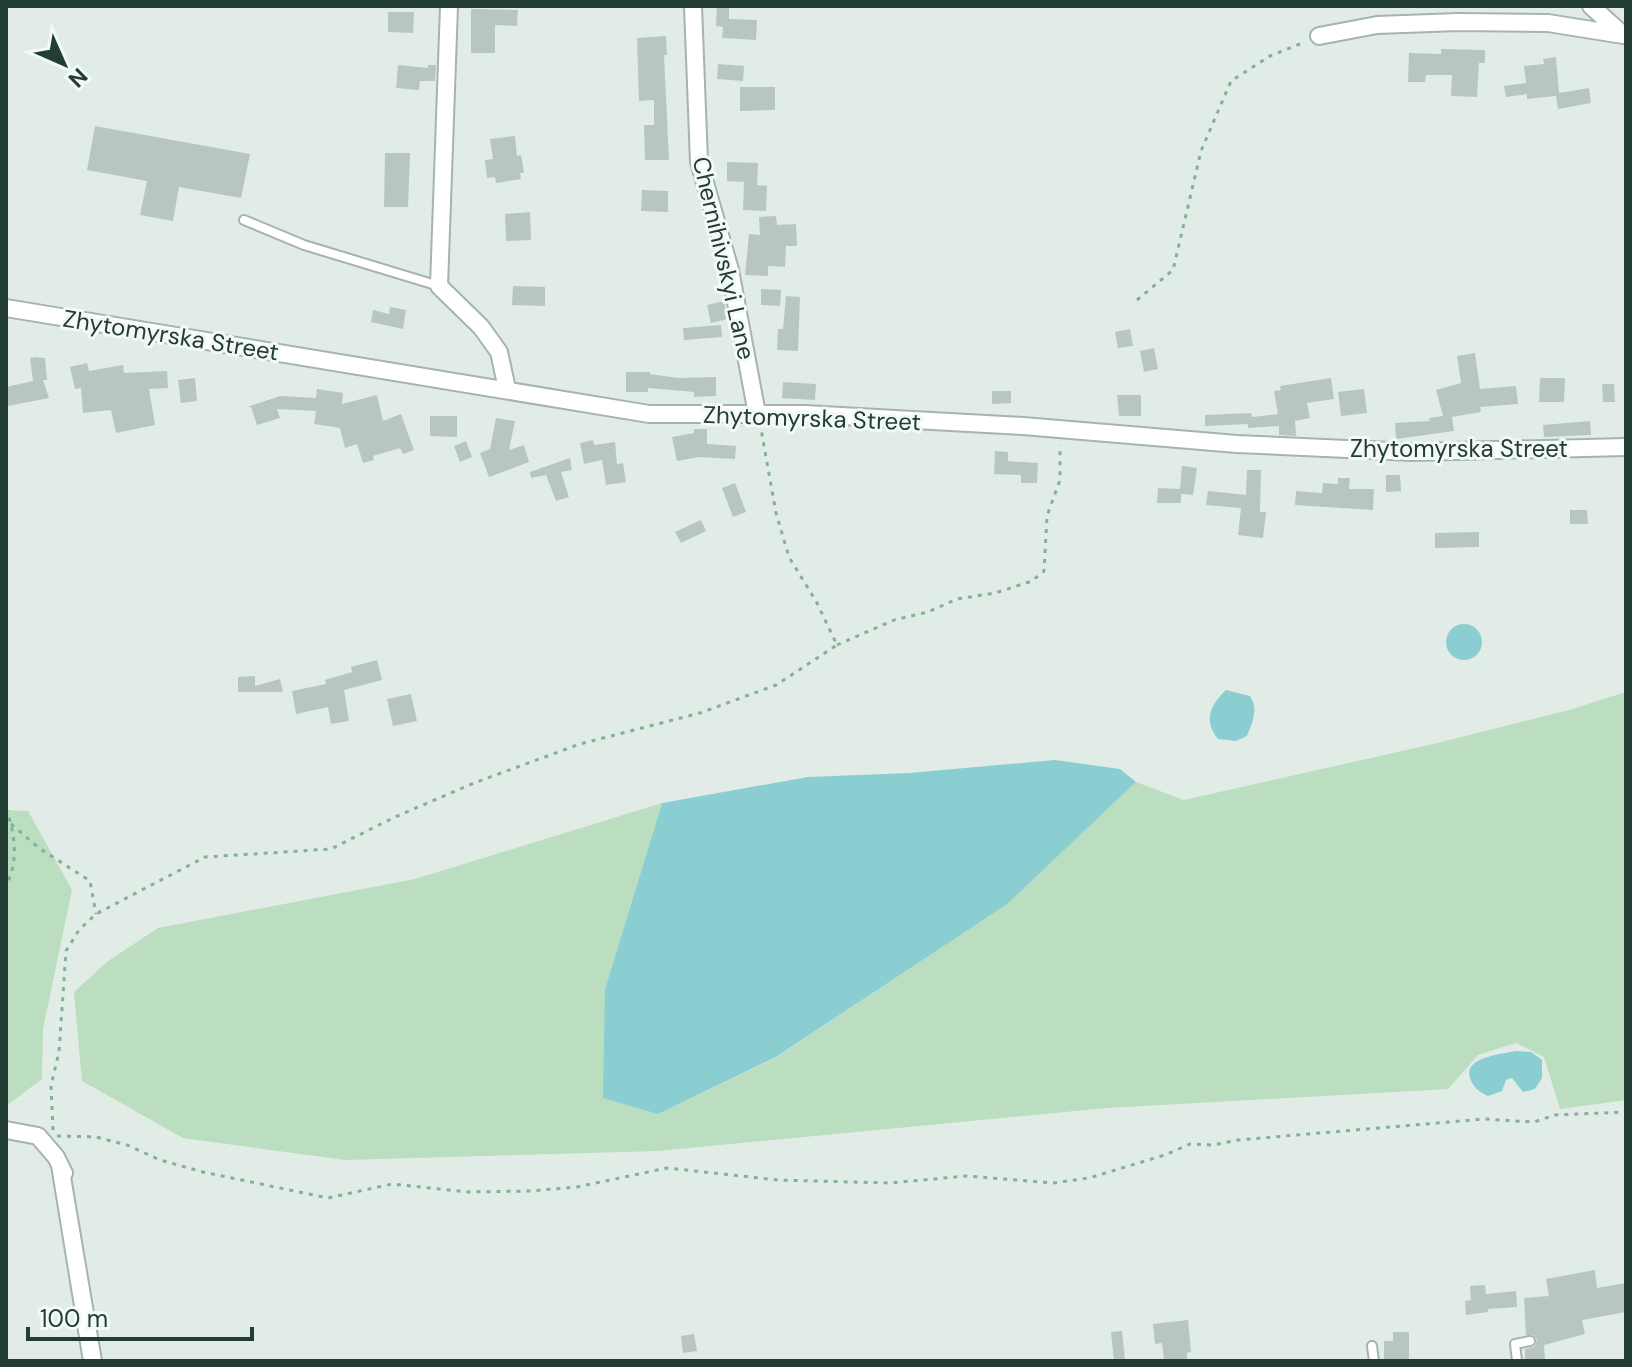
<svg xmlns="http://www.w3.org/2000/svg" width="1632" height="1367" viewBox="0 0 1632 1367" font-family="'DM Sans',sans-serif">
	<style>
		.green { fill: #bbddc0 }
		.water { fill: #8bced1 }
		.building { fill: #b7c7bf }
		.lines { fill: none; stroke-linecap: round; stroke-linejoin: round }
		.lane-casing { stroke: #a5b4ad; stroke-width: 12 }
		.street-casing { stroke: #a5b4ad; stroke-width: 20 }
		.path { stroke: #83af9c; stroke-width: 3; stroke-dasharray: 4 6; stroke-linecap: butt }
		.lane { stroke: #fff; stroke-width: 8 }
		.street { stroke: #fff; stroke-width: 16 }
		.labels { text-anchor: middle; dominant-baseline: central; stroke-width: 6; stroke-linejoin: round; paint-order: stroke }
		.street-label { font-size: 24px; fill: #223d33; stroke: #f3f9f5 }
	</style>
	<rect width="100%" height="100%" fill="#e2ece6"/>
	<path class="green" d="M 1626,692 L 1626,1100 L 1560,1109 L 1544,1057 L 1516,1043 L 1478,1055 L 1448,1089 L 1107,1108 L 658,1151 L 345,1160 L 183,1138 L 82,1081 L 74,992 L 108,961 L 158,928 L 415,879 L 662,803 L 605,989 L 658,1114 L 777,1057 L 1006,904 L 1136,782 L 1184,800 L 1442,742 L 1569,710 Z
		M 6,810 L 28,811 L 72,890 L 43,1029 L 42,1079 L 6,1106 Z"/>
	<path class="water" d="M1446 642a18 18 0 1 1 36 0a18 18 0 1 1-36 0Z
		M 1226,690 L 1250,696 C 1259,709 1252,723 1247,736 L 1236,741 L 1218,739 C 1203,721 1210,705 1226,690 Z
		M 1055,760 L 1120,769 L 1136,782 L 1007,904 L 776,1057 L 658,1114 L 603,1098 L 605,989 L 662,803 L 808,777 L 909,773 Z
		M 1516,1051 L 1531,1052 L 1542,1060 L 1542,1078 L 1535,1089 L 1523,1092 L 1512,1078 L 1506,1080 L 1502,1091 L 1488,1096 C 1479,1092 1473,1087 1470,1078 C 1463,1057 1502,1054 1516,1051 Z"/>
	<path class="building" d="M 717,6 L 729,6 L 729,19 L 757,20 L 756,40 L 722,38 L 723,27 L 716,26 Z
		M 471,9 L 518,10 L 517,26 L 495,25 L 495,53 L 471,53 Z
		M 388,12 L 414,12 L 413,33 L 388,32 Z
		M 666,36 L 667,55 L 664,55 L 669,160 L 645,160 L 644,125 L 654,125 L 654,100 L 639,101 L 637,38 Z
		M 1441,49 L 1485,50 L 1485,63 L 1479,63 L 1477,97 L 1451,96 L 1452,75 L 1426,75 L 1425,82 L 1408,82 L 1409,53 L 1441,54 Z
		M 1556,57 L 1559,93 L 1589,88 L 1591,103 L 1558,109 L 1556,96 L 1527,99 L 1527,94 L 1506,97 L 1504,86 L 1526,83 L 1524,66 L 1544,64 L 1543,59 Z
		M 718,64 L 744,66 L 743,81 L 717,79 Z
		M 398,65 L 428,68 L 428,65 L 436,65 L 435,81 L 420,81 L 419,90 L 396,88 Z
		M 740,87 L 775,87 L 775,110 L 740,111 Z
		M 95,126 L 250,154 L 241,198 L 179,187 L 173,221 L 140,215 L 147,181 L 87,170 Z
		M 515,136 L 517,156 L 521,155 L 524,173 L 520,173 L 521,179 L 496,183 L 495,177 L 487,178 L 485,160 L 493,159 L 490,139 Z
		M 385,153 L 410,153 L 408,207 L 384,207 Z
		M 727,162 L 758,163 L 757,185 L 767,186 L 766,211 L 743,210 L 744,182 L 727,181 Z
		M 642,190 L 668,191 L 668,212 L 641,211 Z
		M 530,212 L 531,240 L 506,241 L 505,214 Z
		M 776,216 L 777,225 L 796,224 L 797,246 L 786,246 L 785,267 L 768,266 L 768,276 L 745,275 L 749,234 L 760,235 L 759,217 Z
		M 513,286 L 545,287 L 545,306 L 512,305 Z
		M 761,289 L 781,290 L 780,306 L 761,305 Z
		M 786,296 L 800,297 L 798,351 L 777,350 L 778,329 L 783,329 Z
		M 724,301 L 728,319 L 711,323 L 707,305 Z
		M 390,307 L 406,310 L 403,329 L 371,322 L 373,310 L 389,314 Z
		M 721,325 L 722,337 L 684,340 L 683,328 Z
		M 1130,329 L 1133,346 L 1118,348 L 1115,332 Z
		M 1154,348 L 1158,369 L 1144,372 L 1140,351 Z
		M 1475,353 L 1480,389 L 1516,386 L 1518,404 L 1480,407 L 1481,412 L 1452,417 L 1454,431 L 1396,439 L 1395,423 L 1430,421 L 1429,418 L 1443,416 L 1436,390 L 1461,383 L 1457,356 Z
		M 36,357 L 45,358 L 47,380 L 43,380 L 49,398 L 8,406 L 6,387 L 33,381 L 30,358 Z
		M 87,363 L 89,371 L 123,365 L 124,373 L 167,371 L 168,388 L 149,389 L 155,425 L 116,433 L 111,410 L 83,413 L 81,388 L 75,389 L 70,367 Z
		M 626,372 L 650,372 L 650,374 L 678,378 L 716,377 L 716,396 L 694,397 L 694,392 L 648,388 L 648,392 L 626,392 Z
		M 195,378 L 197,401 L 181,403 L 178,380 Z
		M 1331,378 L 1334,399 L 1307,403 L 1310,418 L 1295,421 L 1296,436 L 1279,435 L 1279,426 L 1248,428 L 1248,424 L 1205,426 L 1205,415 L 1251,413 L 1252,417 L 1278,414 L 1274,391 L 1281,390 L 1280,386 Z
		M 1540,378 L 1565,378 L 1564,402 L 1539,402 Z
		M 783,382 L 816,384 L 815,400 L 782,398 Z
		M 1602,384 L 1614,384 L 1615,402 L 1603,402 Z
		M 317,389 L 343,393 L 342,404 L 377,395 L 383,421 L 401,414 L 414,450 L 403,454 L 400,448 L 373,456 L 374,460 L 363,463 L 357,444 L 345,448 L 340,428 L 314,424 L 316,411 L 277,409 L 280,418 L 257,425 L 251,407 L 247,407 L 280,396 L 316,398 Z
		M 1364,389 L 1367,413 L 1341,416 L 1338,392 Z
		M 992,391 L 1011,391 L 1011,403 L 992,404 Z
		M 1117,395 L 1141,395 L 1141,416 L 1119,416 Z
		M 430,416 L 457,416 L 457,437 L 430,436 Z
		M 496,418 L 515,421 L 509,450 L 524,445 L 529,462 L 489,477 L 480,453 L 490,449 Z
		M 1590,421 L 1591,435 L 1544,437 L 1543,425 Z
		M 694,429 L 707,429 L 707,444 L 736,446 L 735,459 L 699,457 L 677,461 L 672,437 L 694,433 Z
		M 593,440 L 594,445 L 615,442 L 617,464 L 623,463 L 626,482 L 606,485 L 602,460 L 584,464 L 580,443 Z
		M 466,441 L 472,457 L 460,462 L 454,446 Z
		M 995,451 L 1008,452 L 1008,461 L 1038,463 L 1037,483 L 1021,483 L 1021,475 L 994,474 Z
		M 570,458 L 572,470 L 561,472 L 569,497 L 556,501 L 546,475 L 531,478 L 530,472 Z
		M 1182,466 L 1197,468 L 1193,495 L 1181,494 L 1181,503 L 1157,503 L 1158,488 L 1180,489 Z
		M 1247,470 L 1261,470 L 1260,512 L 1266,512 L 1263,538 L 1238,535 L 1241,508 L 1206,505 L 1208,491 L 1246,495 Z
		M 1386,475 L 1400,475 L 1401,491 L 1386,492 Z
		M 1338,478 L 1350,478 L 1349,489 L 1374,489 L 1373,510 L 1295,505 L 1296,491 L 1322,493 L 1323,483 L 1338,484 Z
		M 735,483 L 746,512 L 733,517 L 722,488 Z
		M 1570,510 L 1587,510 L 1588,524 L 1570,524 Z
		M 701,520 L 706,531 L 681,543 L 675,532 Z
		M 1479,532 L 1479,547 L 1435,548 L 1435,533 Z
		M 377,660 L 382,680 L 344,690 L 349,721 L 331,724 L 328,707 L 296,714 L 292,691 L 326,684 L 325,680 L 352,672 L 351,667 Z
		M 255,676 L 255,686 L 280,679 L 283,692 L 238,692 L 238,677 Z
		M 411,694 L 417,721 L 393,726 L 387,699 Z
		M 1595,1270 L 1597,1288 L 1626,1283 L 1626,1312 L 1582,1320 L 1585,1334 L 1544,1345 L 1545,1361 L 1525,1361 L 1525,1349 L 1534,1347 L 1537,1340 L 1533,1335 L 1526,1335 L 1524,1298 L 1549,1296 L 1546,1279 Z
		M 1485,1285 L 1486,1294 L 1516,1291 L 1517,1307 L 1488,1309 L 1488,1312 L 1466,1315 L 1465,1301 L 1471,1300 L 1470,1286 Z
		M 1188,1320 L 1191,1352 L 1187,1353 L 1187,1361 L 1164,1361 L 1162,1343 L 1155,1344 L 1153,1324 Z
		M 1122,1331 L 1125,1361 L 1114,1361 L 1111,1332 Z
		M 1393,1332 L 1409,1332 L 1409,1360 L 1384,1360 L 1384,1341 L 1393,1341 Z
		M 694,1334 L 697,1351 L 683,1353 L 681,1336 Z"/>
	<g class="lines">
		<defs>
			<path id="lane" d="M 244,220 L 304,245 L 439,286
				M 1372,1346 L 1374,1361
				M 1517,1361 L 1515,1344 L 1530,1341"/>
			<path id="street" d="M 449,6 L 439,286 L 481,327 L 499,352 L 507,389
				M 693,6 L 699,162 L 730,270 L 757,414
				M 1591,6 L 1622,34
				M 1319,36 L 1377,25 L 1458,22 L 1548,23 L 1623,35
				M 6,308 L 649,414 L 805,414 L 1023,426 L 1237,444 L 1412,452 L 1626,447
				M 6,1130 L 38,1136 L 56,1157 L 64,1173
				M 92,1361 L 60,1165 L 93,1361"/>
		</defs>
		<use href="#lane" class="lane-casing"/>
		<use href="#street" class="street-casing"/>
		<path class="path" d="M 1137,300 L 1173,270 L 1201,151 L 1231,81 L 1270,56 L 1305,42
			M 837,645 L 894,620 L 928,612 L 957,599 L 995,593 L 1032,581 L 1044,571 L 1047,516 L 1060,480 L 1060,445
			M 6,808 C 15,835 19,860 6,886
			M 11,824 L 39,848 L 90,881 L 96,914
			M 53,1130 L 51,1086 L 59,1052 L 66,951 L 79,930 L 96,914 L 205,857 L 331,849 L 395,817 L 474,783 L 580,744 L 700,713 L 776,685 L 837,645 L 817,603 L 789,557 L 776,513 L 761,429
			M 57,1136 L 96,1137 L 127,1145 L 160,1160 L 203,1172 L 328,1198 L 392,1184 L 468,1192 L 529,1191 L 577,1187 L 667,1168 L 778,1180 L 889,1183 L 967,1176 L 1053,1183 L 1089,1178 L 1165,1155 L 1190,1144 L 1213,1145 L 1238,1140 L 1484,1119 L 1534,1122 L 1555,1115 L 1626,1112"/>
		<use href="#lane" class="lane"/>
		<use href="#street" class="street"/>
	</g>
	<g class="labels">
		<g class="street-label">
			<text transform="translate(724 258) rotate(77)">Chernihivskyi Lane</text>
			<text transform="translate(171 335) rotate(9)">Zhytomyrska Street</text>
			<text transform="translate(812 418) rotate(2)">Zhytomyrska Street</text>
			<text x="1459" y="448">Zhytomyrska Street</text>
		</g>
	</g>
	<rect width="1632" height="1367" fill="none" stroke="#223d33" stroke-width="16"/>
	<g transform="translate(64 64) rotate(135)" stroke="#f3f9f5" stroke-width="6" paint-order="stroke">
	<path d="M0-6L14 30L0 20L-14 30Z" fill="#223d33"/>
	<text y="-12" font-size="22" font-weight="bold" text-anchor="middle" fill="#223d33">N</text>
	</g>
	<path d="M28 1327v12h224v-12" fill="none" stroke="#223d33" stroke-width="4"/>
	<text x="40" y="1327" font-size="24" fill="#223d33" stroke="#f3f9f5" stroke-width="6" paint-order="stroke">100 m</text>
</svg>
